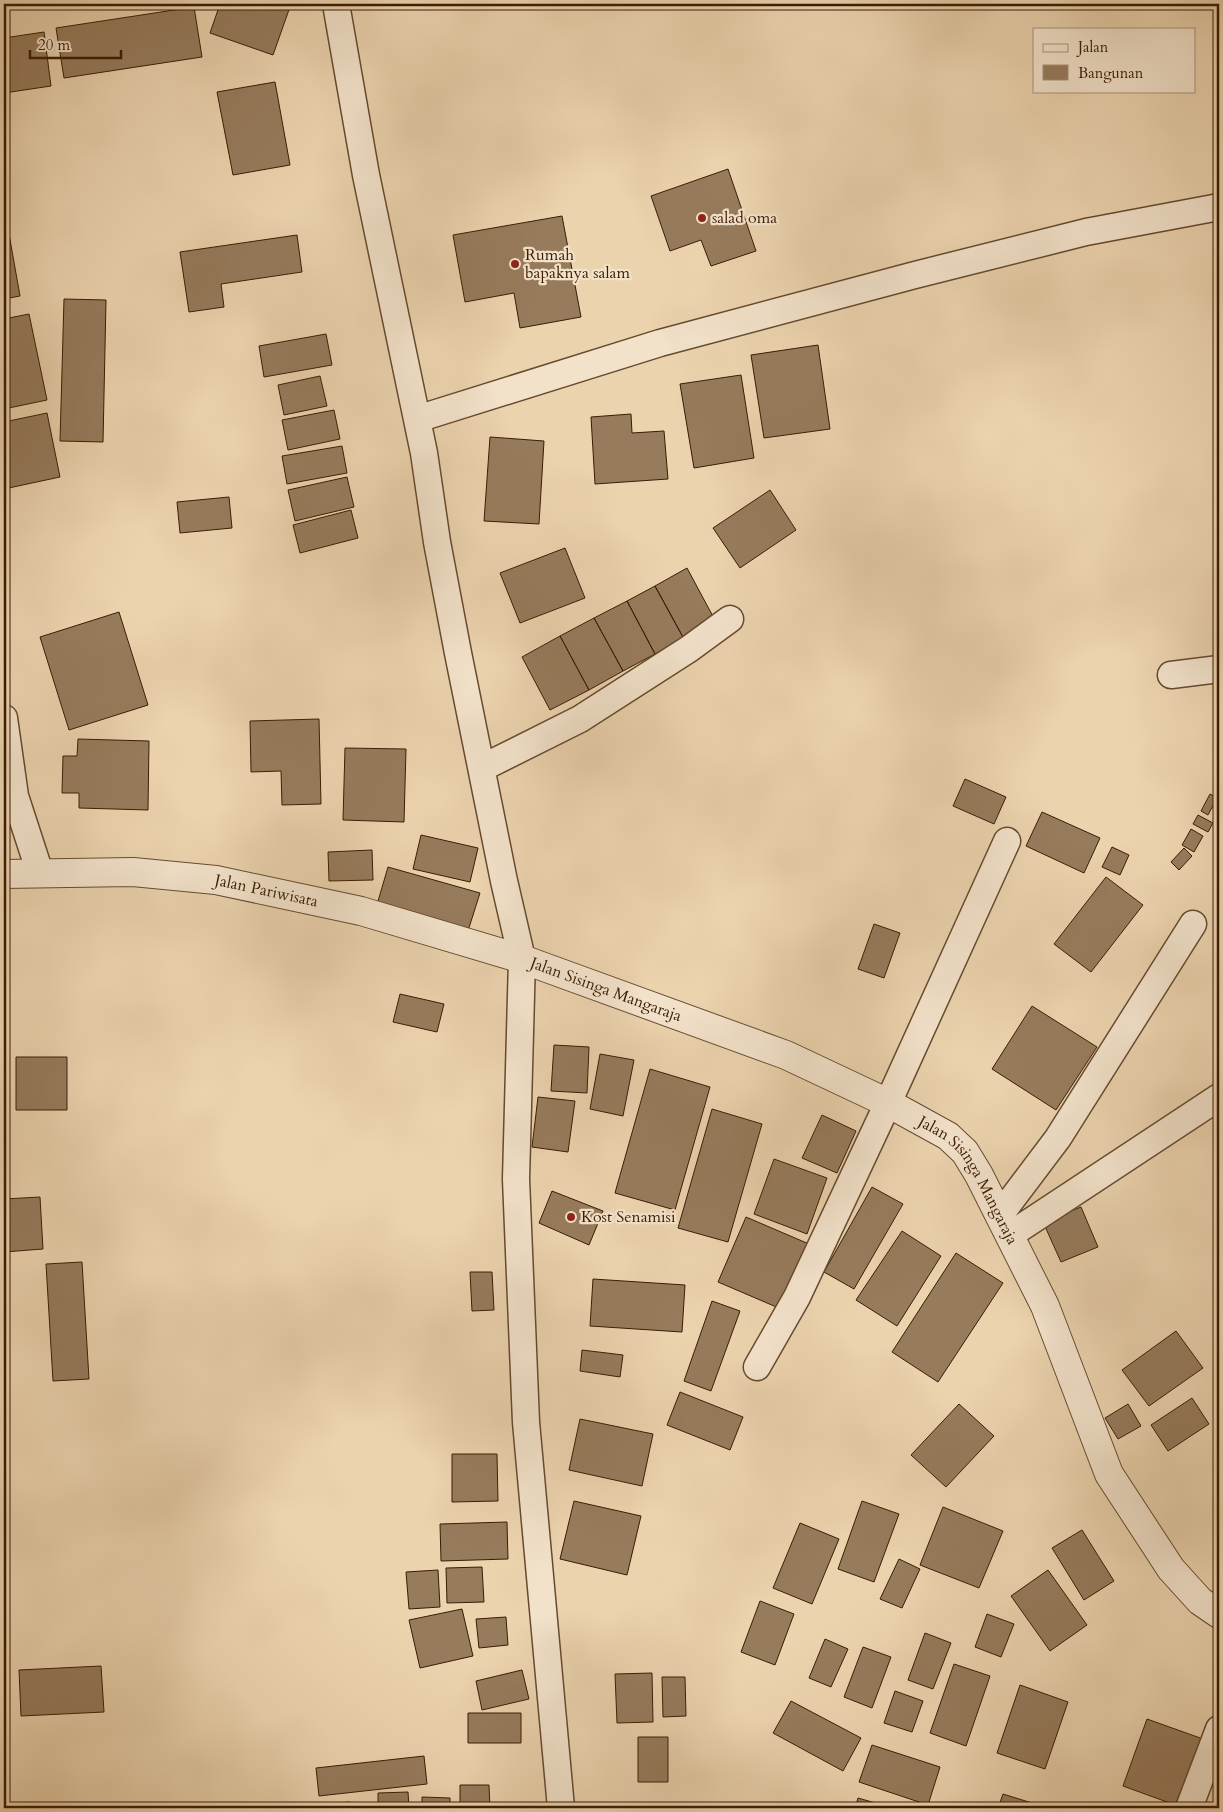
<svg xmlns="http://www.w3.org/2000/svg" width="1223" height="1812" viewBox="0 0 1223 1812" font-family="Cardo,serif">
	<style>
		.building { fill: #967b5c; stroke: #3a1c04 }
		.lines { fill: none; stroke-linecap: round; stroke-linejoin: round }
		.minor-casing { stroke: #664a2e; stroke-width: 29 }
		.tertiary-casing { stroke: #664a2e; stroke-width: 30 }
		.minor { stroke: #f2e2ca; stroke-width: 26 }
		.tertiary { stroke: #f2e2ca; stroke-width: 28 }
		.poi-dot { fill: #8f2418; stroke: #f2e2ca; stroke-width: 2 }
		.labels { text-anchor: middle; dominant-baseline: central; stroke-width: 4.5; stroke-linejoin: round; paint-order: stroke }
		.poi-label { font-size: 16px; fill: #3a1c04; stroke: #f2e2ca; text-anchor: start }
		.street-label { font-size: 16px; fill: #3a1c04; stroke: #f2e2ca }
	</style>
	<rect width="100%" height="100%" fill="#ebd3ae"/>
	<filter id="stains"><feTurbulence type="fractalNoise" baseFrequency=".004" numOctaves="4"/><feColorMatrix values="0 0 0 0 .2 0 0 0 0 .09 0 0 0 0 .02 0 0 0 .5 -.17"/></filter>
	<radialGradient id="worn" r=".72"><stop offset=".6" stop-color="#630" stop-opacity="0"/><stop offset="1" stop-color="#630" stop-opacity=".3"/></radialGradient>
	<path class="building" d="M 220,4 L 291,4 L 273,55 L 210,33 Z
		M 194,7 L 202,57 L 64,78 L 56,28 Z
		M 44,32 L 51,86 L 4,93 L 4,38 Z
		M 275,82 L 290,165 L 233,175 L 217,92 Z
		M 728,169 L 756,251 L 711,266 L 701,240 L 670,251 L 651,196 Z
		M 562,216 L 581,317 L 520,328 L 514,293 L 465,302 L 453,235 Z
		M 9,234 L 20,296 L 4,299 L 4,235 Z
		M 297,235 L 302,272 L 221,284 L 224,307 L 189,312 L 180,252 Z
		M 64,299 L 106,300 L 103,442 L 60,441 Z
		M 29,314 L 47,400 L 4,409 L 4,319 Z
		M 326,334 L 332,365 L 264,377 L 259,346 Z
		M 818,345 L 830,429 L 764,438 L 751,355 Z
		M 741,375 L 754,458 L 694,468 L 680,384 Z
		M 320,376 L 327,406 L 284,415 L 278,385 Z
		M 334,410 L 340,439 L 288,450 L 282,420 Z
		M 47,413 L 60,477 L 4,489 L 4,422 Z
		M 631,414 L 632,433 L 664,431 L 668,479 L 595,484 L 591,417 Z
		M 490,437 L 544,441 L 539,524 L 484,521 Z
		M 342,446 L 347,473 L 287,484 L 282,456 Z
		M 347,477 L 354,507 L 295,521 L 288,490 Z
		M 770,490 L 796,530 L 740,568 L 713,528 Z
		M 229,497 L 232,528 L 180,533 L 177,502 Z
		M 351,510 L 358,538 L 300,553 L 293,525 Z
		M 565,548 L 585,598 L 520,623 L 500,573 Z
		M 687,568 L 716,622 L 684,639 L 655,586 Z
		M 655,586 L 684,639 L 655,654 L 627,601 Z
		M 627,601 L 655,654 L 623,671 L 594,618 Z
		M 119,612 L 148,705 L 69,730 L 40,637 Z
		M 594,618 L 623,671 L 589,690 L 560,636 Z
		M 560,636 L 589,690 L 550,710 L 522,657 Z
		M 319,719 L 321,804 L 282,805 L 281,771 L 251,772 L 250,721 Z
		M 78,739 L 149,741 L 148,810 L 79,808 L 79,793 L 62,793 L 63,756 L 77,756 Z
		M 345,748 L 406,749 L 404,822 L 343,820 Z
		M 965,779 L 1006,797 L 994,824 L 953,806 Z
		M 1210,794 L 1217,798 L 1208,815 L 1201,811 Z
		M 1042,812 L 1100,838 L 1084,873 L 1026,846 Z
		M 1198,815 L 1213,823 L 1208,832 L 1193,824 Z
		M 1191,829 L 1203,836 L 1194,852 L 1182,845 Z
		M 421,835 L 478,848 L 470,882 L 413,869 Z
		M 1112,847 L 1129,855 L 1120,875 L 1102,867 Z
		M 1184,848 L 1192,856 L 1179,870 L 1171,862 Z
		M 372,850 L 373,880 L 329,881 L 328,852 Z
		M 388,867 L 480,893 L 467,934 L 376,908 Z
		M 1106,877 L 1143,905 L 1091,972 L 1054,944 Z
		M 874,924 L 900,933 L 884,978 L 858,969 Z
		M 400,994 L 444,1004 L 437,1032 L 393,1022 Z
		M 1032,1006 L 1097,1047 L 1056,1110 L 992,1069 Z
		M 554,1045 L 589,1047 L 587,1093 L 551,1091 Z
		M 600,1054 L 634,1060 L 623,1116 L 590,1109 Z
		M 16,1057 L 67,1057 L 67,1110 L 16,1110 Z
		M 650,1069 L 710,1087 L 675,1210 L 615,1193 Z
		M 538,1097 L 575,1101 L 568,1152 L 532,1147 Z
		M 712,1109 L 762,1124 L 728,1242 L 678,1228 Z
		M 822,1115 L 856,1131 L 837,1173 L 802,1158 Z
		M 774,1159 L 827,1178 L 807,1234 L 754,1214 Z
		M 872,1187 L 903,1204 L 854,1289 L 824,1272 Z
		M 552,1191 L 603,1211 L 589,1245 L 539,1223 Z
		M 40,1197 L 43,1249 L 4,1252 L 4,1199 Z
		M 1081,1207 L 1098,1247 L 1061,1262 L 1043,1222 Z
		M 746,1217 L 809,1244 L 781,1309 L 718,1282 Z
		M 902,1231 L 941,1256 L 897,1326 L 856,1300 Z
		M 956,1253 L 1003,1283 L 938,1382 L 892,1352 Z
		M 82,1262 L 89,1379 L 53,1381 L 46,1264 Z
		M 470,1272 L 492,1272 L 494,1310 L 472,1311 Z
		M 593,1279 L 685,1285 L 682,1332 L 590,1326 Z
		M 712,1301 L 740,1311 L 711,1391 L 684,1381 Z
		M 1176,1331 L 1203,1368 L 1149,1406 L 1122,1370 Z
		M 582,1350 L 623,1355 L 620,1377 L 580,1371 Z
		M 680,1392 L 743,1417 L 730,1450 L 667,1425 Z
		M 1192,1398 L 1209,1424 L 1168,1451 L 1151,1425 Z
		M 959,1404 L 994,1436 L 946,1487 L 911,1455 Z
		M 1128,1404 L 1141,1426 L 1118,1439 L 1105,1418 Z
		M 580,1419 L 653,1434 L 642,1486 L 569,1470 Z
		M 452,1454 L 497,1454 L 498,1501 L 452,1502 Z
		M 574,1501 L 641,1516 L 627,1575 L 560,1559 Z
		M 862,1501 L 899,1514 L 874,1582 L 838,1569 Z
		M 943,1507 L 1003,1531 L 979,1588 L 920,1565 Z
		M 507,1522 L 508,1559 L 441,1561 L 440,1524 Z
		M 800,1523 L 839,1539 L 812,1604 L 773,1588 Z
		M 1082,1530 L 1114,1581 L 1084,1600 L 1052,1548 Z
		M 899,1559 L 920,1569 L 902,1608 L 880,1599 Z
		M 482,1567 L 484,1602 L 447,1603 L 446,1568 Z
		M 438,1570 L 440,1607 L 409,1609 L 406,1572 Z
		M 1048,1570 L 1087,1625 L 1050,1651 L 1011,1596 Z
		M 760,1601 L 794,1614 L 775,1665 L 741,1652 Z
		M 462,1609 L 473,1656 L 420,1668 L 409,1620 Z
		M 987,1614 L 1014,1624 L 1001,1657 L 975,1647 Z
		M 506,1617 L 508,1645 L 479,1648 L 476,1619 Z
		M 925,1633 L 951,1643 L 933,1689 L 908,1680 Z
		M 825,1639 L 848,1649 L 831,1687 L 809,1678 Z
		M 863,1647 L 891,1657 L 872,1708 L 844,1697 Z
		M 954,1664 L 990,1676 L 966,1746 L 930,1733 Z
		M 101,1666 L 104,1712 L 21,1716 L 19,1670 Z
		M 522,1670 L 529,1699 L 482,1710 L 476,1681 Z
		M 652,1673 L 653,1722 L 617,1723 L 615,1674 Z
		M 662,1677 L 685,1677 L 686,1716 L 663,1717 Z
		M 1020,1685 L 1068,1702 L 1045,1769 L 997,1753 Z
		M 895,1691 L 923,1701 L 912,1732 L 884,1723 Z
		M 791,1701 L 861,1738 L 843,1771 L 773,1733 Z
		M 468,1713 L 521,1713 L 521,1743 L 468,1743 Z
		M 1147,1719 L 1203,1739 L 1178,1806 L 1123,1786 Z
		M 638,1737 L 668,1737 L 668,1782 L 638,1782 Z
		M 872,1745 L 940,1767 L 928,1805 L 859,1782 Z
		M 424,1756 L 427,1784 L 319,1796 L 316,1768 Z
		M 460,1785 L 489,1785 L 490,1808 L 460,1808 Z
		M 408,1792 L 409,1808 L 378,1808 L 378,1793 Z
		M 1003,1794 L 1048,1808 L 998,1808 Z
		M 422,1797 L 450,1798 L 450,1808 L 422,1808 Z
		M 858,1798 L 893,1808 L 855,1808 Z
		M 346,1802 L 368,1804 L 368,1808 L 346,1808 Z"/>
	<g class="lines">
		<defs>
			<path id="minor" d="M 336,4 L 366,175 L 424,453 L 437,542 L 458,653 L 504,881 L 522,959 L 516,1179 L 526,1422 L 561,1808
				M 417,419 L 660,343 L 915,275 L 1086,232 L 1219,207
				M 1171,675 L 1219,669
				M 4,718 L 15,796 L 40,873
				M 482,768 L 580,719 L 689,649 L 730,619
				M 1000,1215 L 1058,1138 L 1193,924
				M 1010,1235 L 1219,1097
				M 757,1367 L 797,1297 L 888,1103 L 1007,841
				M 1189,1808 L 1219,1729"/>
			<g id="tertiary">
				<path id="s1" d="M 4,874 L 133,872 L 216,880 L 361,911 L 522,959 L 786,1055 L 888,1103 L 948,1136 L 965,1152 L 979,1175 L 1045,1306 L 1109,1474 L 1171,1569 L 1200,1601 L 1219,1614"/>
			</g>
		</defs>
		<use href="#minor" class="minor-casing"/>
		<use href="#tertiary" class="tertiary-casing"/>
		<use href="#minor" class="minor"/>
		<use href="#tertiary" class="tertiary"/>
	</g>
	<g class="poi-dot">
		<circle cx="702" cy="218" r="5"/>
		<circle cx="515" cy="264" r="5"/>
		<circle cx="571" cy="1217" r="5"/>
	</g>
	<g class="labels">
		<g class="poi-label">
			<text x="712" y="218">salad oma</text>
			<text x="525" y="255">Rumah<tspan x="525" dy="18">bapaknya salam</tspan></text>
			<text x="581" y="1217">Kost Senamisi</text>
		</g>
		<g class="street-label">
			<text stroke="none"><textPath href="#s1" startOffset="264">Jalan Pariwisata</textPath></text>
			<text stroke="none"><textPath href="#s1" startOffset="618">Jalan Sisinga Mangaraja</textPath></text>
			<text stroke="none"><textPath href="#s1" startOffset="1038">Jalan Sisinga Mangaraja</textPath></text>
		</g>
	</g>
	<rect width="1223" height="1812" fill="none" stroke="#ebd3ae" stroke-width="20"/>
	<rect x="5" y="5" width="1213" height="1802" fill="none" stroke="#3a1c04" stroke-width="2.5"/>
	<rect x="10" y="10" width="1203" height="1792" fill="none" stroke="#3a1c04"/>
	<rect x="1033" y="28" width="162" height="65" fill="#f2e2ca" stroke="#a8937b"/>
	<rect x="1043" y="44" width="25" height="8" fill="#f2e2ca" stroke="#a8937b"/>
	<text x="1078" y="52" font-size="15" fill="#3a1c04">Jalan</text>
	<rect x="1043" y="65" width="25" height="15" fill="#967b5c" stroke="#a8937b"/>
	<text x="1078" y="78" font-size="15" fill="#3a1c04">Bangunan</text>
	<path d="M30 50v8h91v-8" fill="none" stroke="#3a1c04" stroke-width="2.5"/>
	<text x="38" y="50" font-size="15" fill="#3a1c04" stroke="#f2e2ca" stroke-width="4" paint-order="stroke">20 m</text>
	<rect width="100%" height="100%" filter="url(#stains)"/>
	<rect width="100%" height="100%" fill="url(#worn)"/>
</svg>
